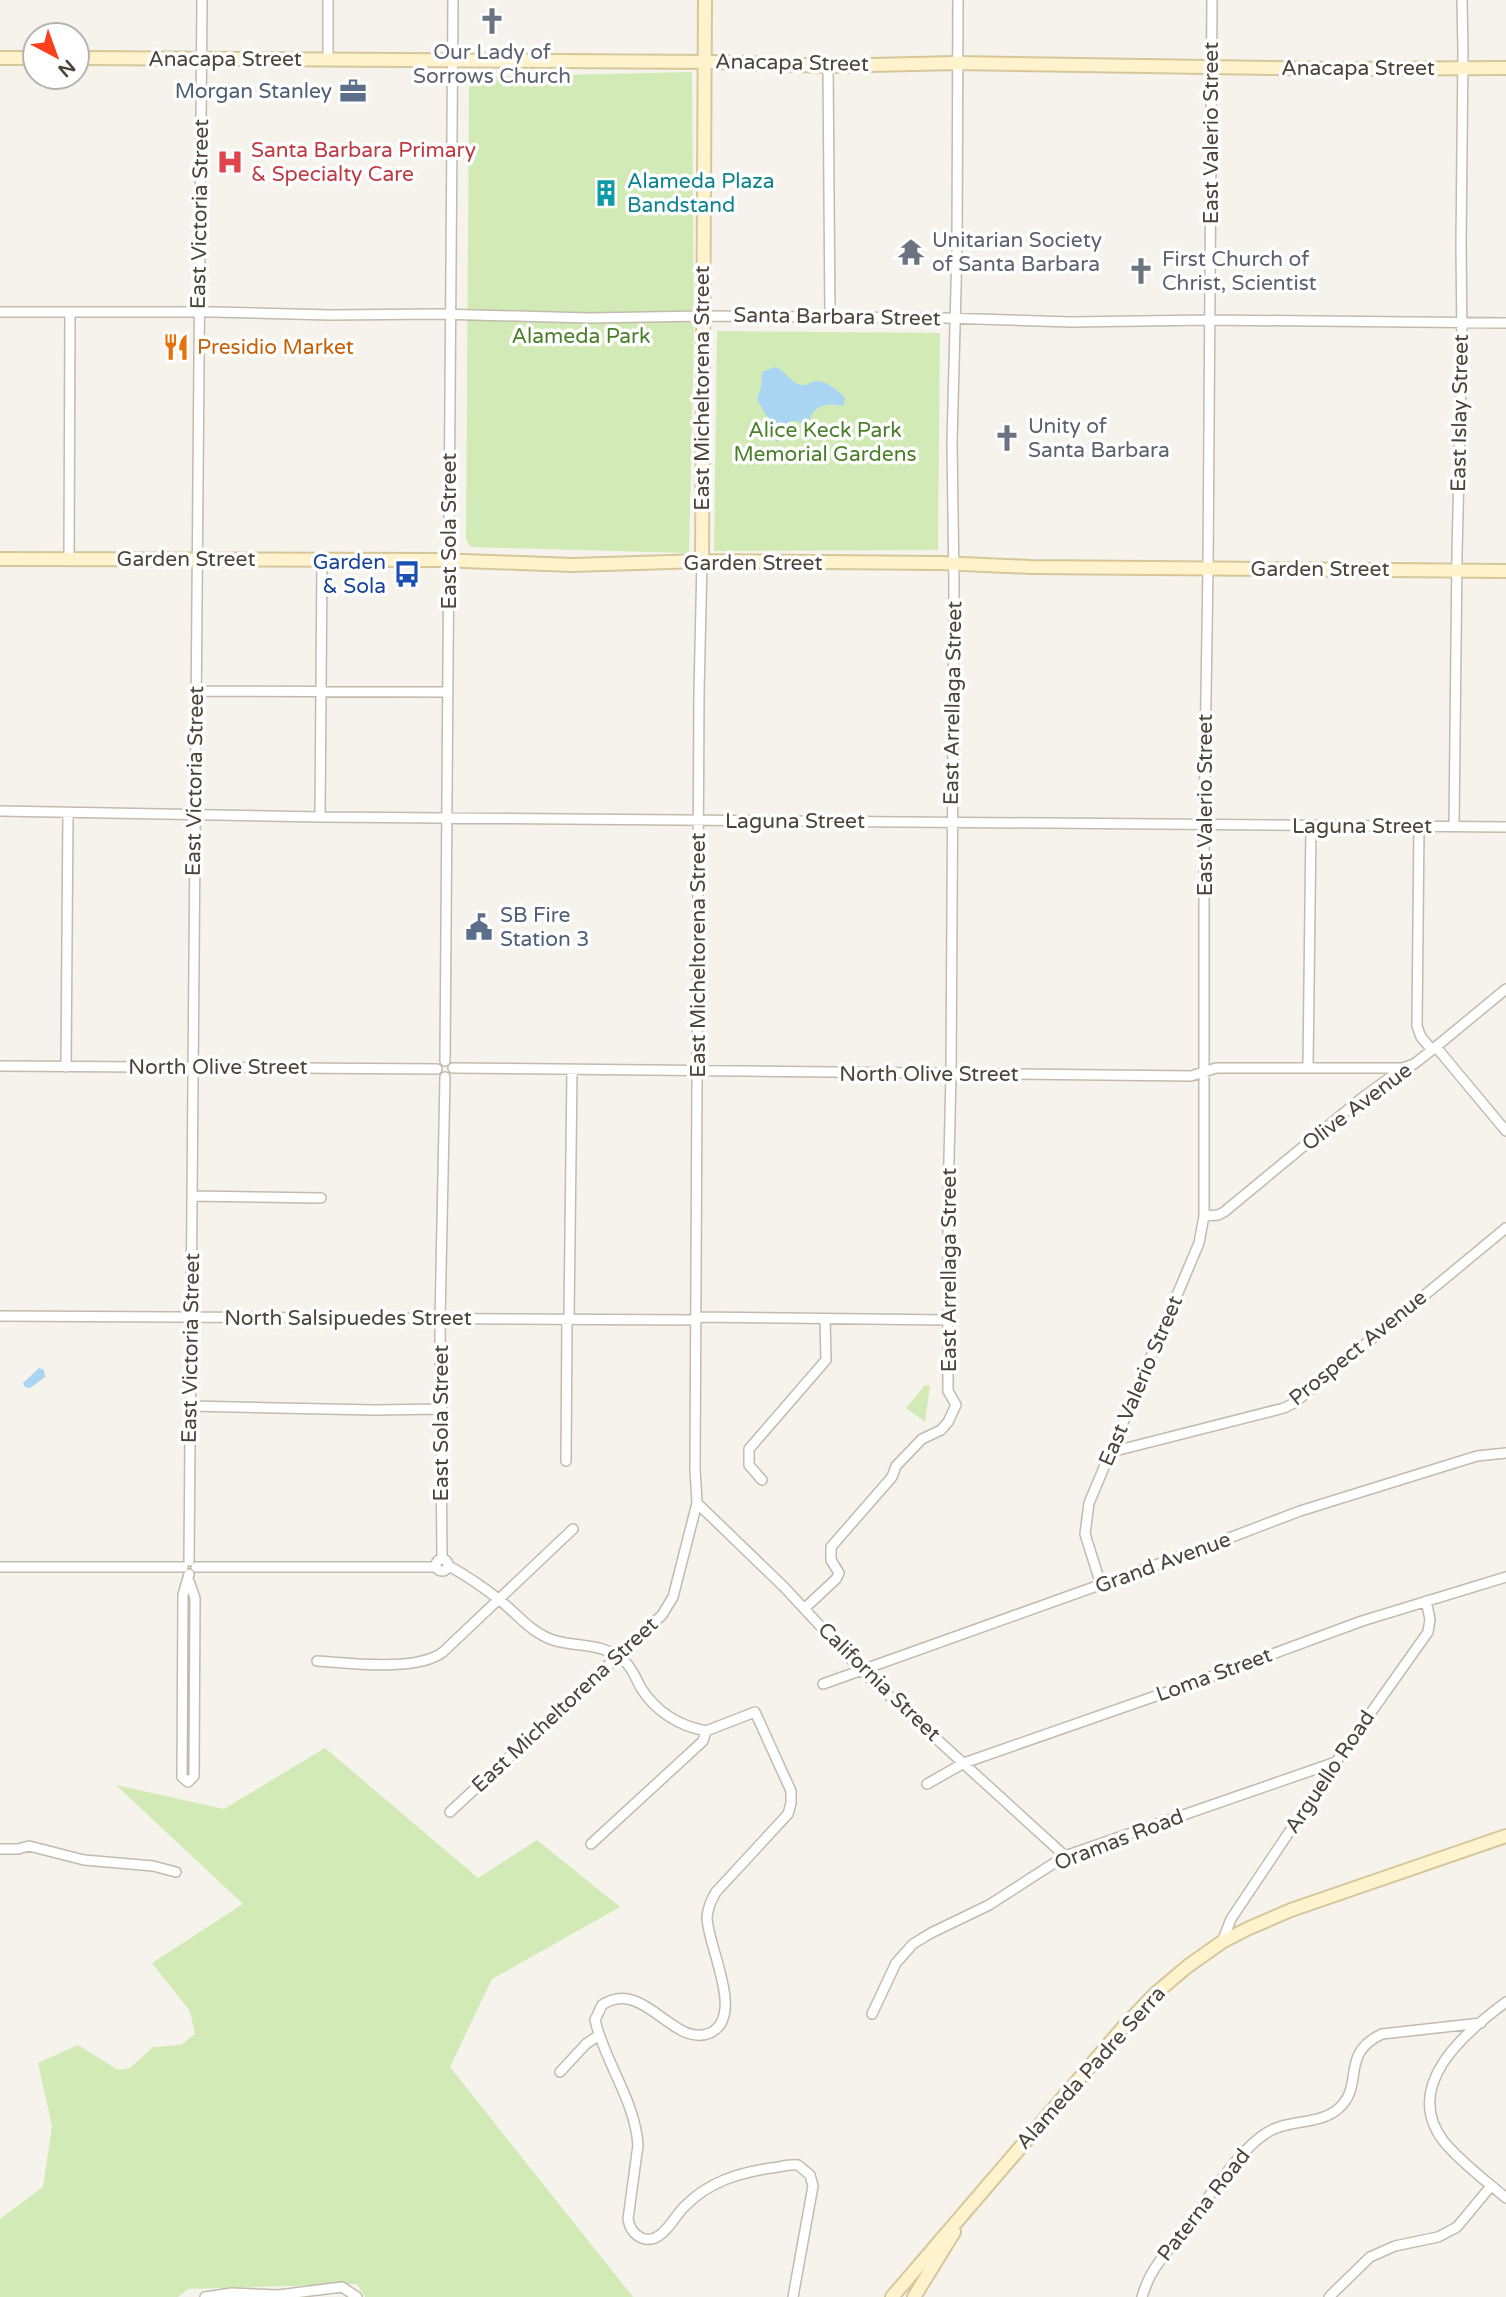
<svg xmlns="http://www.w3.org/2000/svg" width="1506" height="2297" viewBox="0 0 1506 2297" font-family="'Varela Round',sans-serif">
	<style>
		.green { fill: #d2eab5 }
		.water { fill: #a9d4f2 }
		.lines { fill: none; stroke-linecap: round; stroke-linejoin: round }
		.street-casing { stroke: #c2bbae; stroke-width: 12 }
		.secondary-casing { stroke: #d6c79b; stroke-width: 16 }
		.street { stroke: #fff; stroke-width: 9 }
		.secondary { stroke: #fff3cd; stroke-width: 12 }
		.labels { text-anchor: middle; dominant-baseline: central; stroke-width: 7; stroke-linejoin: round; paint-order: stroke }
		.worship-label { font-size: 21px; fill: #5b616d; stroke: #fff; text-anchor: start }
		.street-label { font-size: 21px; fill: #4b4439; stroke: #fff }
		.service-label { font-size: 21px; fill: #4e5e75; stroke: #fff; text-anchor: end }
		.health-label { font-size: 21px; fill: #be3a42; stroke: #fff; text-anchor: start }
		.culture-label { font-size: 21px; fill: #0d838f; stroke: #fff; text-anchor: start }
		.park-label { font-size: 21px; fill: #4a7f2a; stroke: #fff }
		.food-label { font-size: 21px; fill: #c56008; stroke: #fff; text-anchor: start }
		.transit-label { font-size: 21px; fill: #164399; stroke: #fff; text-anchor: end }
	</style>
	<rect width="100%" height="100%" fill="#f6f3ec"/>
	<path class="green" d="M 692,72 L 694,337 L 689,553 L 471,547 L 466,540 L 469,84 L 476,77 Z
		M 717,331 L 940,333 L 938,550 L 714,551 Z
		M 925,1385 L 930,1386 L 925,1422 L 906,1408 Z
		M 325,1748 L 478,1878 L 537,1840 L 620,1907 L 492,1979 L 450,2067 L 633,2297 L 365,2297 L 357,2284 L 188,2289 L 178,2297 L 0,2297 L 0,2219 L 43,2187 L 52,2126 L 38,2063 L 78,2045 L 118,2070 L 130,2068 L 153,2047 L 181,2045 L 195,2034 L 190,2011 L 152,1963 L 243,1904 L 116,1785 L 224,1809 Z"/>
	<path class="water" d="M 775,367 C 786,370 790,383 801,385 C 808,386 806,384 812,382 C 825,378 838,391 845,398 L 843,406 C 828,402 813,405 809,421 L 810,424 L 805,427 C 797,418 791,420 782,426 L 780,441 L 776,441 L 774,435 L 771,434 L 769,419 L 757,400 L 761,387 L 762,372 Z
		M 39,1368 L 44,1370 L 45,1377 L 30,1388 L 25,1387 L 23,1383 Z"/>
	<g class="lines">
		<defs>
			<path id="street" d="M 328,0 L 328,60
				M 828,66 L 830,318
				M 0,312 L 212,312 L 330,315 L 439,314 L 589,318 L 703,316 L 944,318 L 1071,322 L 1209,320 L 1506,323
				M 69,559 L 70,314
				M 196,691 L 448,692
				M 0,811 L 320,817 L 1506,827
				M 320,817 L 322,560
				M 1419,826 L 1417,1026 L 1421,1037 L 1432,1050
				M 1454,826 L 1457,554 L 1462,340 L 1461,245 L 1463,51 L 1462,0
				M 1436,1047 L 1506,1131
				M 445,1061 L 453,0
				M 0,1066 L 437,1069
				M 66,1067 L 68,812
				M 1308,1067 L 1311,825
				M 453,1068 L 1191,1076 L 1216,1068 L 1403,1068
				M 192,1196 L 321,1198
				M 1204,1216 L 1218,1215 L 1224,1212 L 1362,1098 L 1403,1068 L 1414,1064 L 1432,1050 L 1506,989
				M 0,1316 L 697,1320
				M 697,1317 L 948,1320
				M 569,1319 L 572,1070
				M 190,1406 L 374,1410 L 442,1409
				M 1111,1452 L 1284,1408 L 1294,1403 L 1506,1228
				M 566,1461 L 567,1319
				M 762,1480 L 749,1465 L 749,1449 L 826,1360 L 825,1319
				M 697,1503 L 784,1587 L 861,1670 L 1065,1856
				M436 1565a6 6 0 1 1 12 0a6 6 0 1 1-12 0Z
				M 442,1559 L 440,1320 L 445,1077
				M 189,1561 L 202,0
				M 449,1566 C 467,1576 486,1589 502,1602 C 519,1616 532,1633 553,1640 C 578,1648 600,1641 624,1661 C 632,1667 636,1679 641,1688 C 656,1712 680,1726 706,1731
				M 0,1567 L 183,1567
				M 196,1567 L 436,1567
				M 189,1581 L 195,1598 L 194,1776 L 188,1782 L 182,1777 L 183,1595 L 189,1574
				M 1101,1585 L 1085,1534 L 1089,1503 L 1199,1243 L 1204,1216 L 1204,824 L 1208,568 L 1212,0
				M 805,1608 L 836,1579 L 839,1573 L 831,1560 L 831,1547 L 892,1477 L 896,1466 L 922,1439 L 941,1430 L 948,1422 L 956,1405 L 948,1391 L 948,1201 L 951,1074 L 954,582 L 952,443 L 957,248 L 958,0
				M 317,1661 C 350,1663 417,1672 443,1652 L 573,1529
				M 823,1684 L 1203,1548 L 1300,1511 L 1477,1456 L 1506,1453
				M 927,1784 L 964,1763 L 1213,1676 L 1362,1621 L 1506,1577
				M 450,1812 L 662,1615 L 673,1597 L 697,1503 L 695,1469 L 699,693 L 702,561
				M 591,1844 L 703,1741 L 706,1731 L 755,1712 L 791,1791 L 791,1803 L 788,1814 L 716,1892 C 711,1900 708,1908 707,1917 C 707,1946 746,2016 710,2033 C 673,2049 644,1977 602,2005 L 595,2020 C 605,2063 635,2100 638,2145 L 628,2219 C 630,2232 641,2243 655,2238 C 667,2233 675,2216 684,2207 C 708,2182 738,2173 771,2168 C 780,2167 789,2164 798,2165 L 810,2175 L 813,2186 L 793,2297
				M 0,1849 L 18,1849 L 29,1846 L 84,1860 L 153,1866 L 176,1872
				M 1222,1942 L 1231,1919 L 1336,1762 L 1428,1632 L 1430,1619 L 1426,1601
				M 1506,2002 C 1464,2033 1400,2087 1445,2143 C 1463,2164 1485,2180 1506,2198
				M 872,2014 L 896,1963 L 913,1944 L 931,1933 L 989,1905 L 1065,1856 L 1336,1762
				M 560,2072 L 586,2044 L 599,2035
				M 205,2297 L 232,2293 L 278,2295 L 342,2287 L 357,2297
				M 1142,2297 C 1145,2287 1149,2277 1155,2268 C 1165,2253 1177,2239 1188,2225 C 1209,2198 1239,2149 1268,2132 C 1289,2119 1321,2125 1339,2108 C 1365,2085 1339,2054 1382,2034 L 1481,2023
				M 1329,2297 L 1370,2257 L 1395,2246 L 1438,2237 L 1457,2227 L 1491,2186"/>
			<path id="secondary" d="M 0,58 L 35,58
				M 77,58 L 716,62 L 828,66 L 956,63 L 1331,69 L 1506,68
				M 0,559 L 438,560 L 572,565 L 702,561 L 940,563 L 1031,567 L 1506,571
				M 702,561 L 705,0
				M 892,2297 L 1127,2023 L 1156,1993 L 1188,1966 L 1222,1942 L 1247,1929 L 1291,1910 L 1506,1836
				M 914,2297 L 954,2232"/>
		</defs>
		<use href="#street" class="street-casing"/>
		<use href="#secondary" class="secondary-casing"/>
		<use href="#street" class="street"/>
		<use href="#secondary" class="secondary"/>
	</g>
	<defs>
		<symbol id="church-bare" viewBox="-9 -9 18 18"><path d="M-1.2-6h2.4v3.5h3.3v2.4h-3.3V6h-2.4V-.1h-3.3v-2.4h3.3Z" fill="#6b7280" stroke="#fff" stroke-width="2.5" paint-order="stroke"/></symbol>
		<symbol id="office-bare" viewBox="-9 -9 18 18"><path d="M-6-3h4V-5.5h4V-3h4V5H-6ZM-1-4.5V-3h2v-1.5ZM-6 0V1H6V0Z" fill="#5c6f8a" stroke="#fff" stroke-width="2.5" paint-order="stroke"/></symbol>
		<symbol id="hospital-bare" viewBox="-9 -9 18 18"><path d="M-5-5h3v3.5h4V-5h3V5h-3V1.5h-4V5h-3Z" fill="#e0444e" stroke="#fff" stroke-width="2.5" paint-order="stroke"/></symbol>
		<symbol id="building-bare" viewBox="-9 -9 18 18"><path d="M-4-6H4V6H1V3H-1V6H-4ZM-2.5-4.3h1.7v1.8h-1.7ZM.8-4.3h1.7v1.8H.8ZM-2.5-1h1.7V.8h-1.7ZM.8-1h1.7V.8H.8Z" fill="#0f9aa8" stroke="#fff" stroke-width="2.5" paint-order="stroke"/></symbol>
		<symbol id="temple-bare" viewBox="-9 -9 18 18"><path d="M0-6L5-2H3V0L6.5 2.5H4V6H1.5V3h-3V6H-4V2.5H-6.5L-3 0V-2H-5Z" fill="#6b7280" stroke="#fff" stroke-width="2.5" paint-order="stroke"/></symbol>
		<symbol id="restaurant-bare" viewBox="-9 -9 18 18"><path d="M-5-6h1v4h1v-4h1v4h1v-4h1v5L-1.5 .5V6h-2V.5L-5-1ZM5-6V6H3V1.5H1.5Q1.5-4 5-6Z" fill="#e8710a" stroke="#fff" stroke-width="2.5" paint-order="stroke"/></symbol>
		<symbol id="bus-bare" viewBox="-9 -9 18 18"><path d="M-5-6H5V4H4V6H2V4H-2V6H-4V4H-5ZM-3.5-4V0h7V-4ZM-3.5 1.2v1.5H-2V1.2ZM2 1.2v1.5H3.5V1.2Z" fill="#1a4fb4" stroke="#fff" stroke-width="2.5" paint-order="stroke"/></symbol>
		<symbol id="civic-bare" viewBox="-9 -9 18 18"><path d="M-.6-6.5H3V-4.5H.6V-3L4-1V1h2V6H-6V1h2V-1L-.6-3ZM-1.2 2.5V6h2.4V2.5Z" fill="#5c6f8a" stroke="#fff" stroke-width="2.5" paint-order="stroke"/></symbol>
	</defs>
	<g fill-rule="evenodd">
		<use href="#church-bare" x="473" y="2" width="38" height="38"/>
		<use href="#office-bare" x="334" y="72" width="38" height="38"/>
		<use href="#hospital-bare" x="211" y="143" width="38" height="38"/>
		<use href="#building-bare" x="587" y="174" width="38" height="38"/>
		<use href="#temple-bare" x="892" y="233" width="38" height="38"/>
		<use href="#church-bare" x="1122" y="252" width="38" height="38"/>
		<use href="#restaurant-bare" x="157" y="328" width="38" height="38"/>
		<use href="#church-bare" x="988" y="419" width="38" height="38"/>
		<use href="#bus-bare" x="388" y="555" width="38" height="38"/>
		<use href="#civic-bare" x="460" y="908" width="38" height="38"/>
	</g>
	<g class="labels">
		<g class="worship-label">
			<text x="492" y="52" text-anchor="middle">Our Lady of<tspan x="492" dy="24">Sorrows Church</tspan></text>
			<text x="932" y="240">Unitarian Society<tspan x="932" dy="24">of Santa Barbara</tspan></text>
			<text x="1162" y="259">First Church of<tspan x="1162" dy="24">Christ, Scientist</tspan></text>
			<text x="1028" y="426">Unity of<tspan x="1028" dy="24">Santa Barbara</tspan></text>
		</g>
		<g class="street-label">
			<text x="225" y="59">Anacapa Street</text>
			<text transform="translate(792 63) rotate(1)">Anacapa Street</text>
			<text x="1358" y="68">Anacapa Street</text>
			<text transform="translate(1211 133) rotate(-90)">East Valerio Street</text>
			<text transform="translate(200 214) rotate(-89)">East Victoria Street</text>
			<text transform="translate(837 317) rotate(1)">Santa Barbara Street</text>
			<text transform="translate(702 388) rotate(-90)">East Micheltorena Street</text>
			<text transform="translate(1460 413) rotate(-89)">East Islay Street</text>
			<text transform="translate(449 531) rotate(-90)">East Sola Street</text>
			<text x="186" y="559">Garden Street</text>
			<text x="753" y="563">Garden Street</text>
			<text x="1320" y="569">Garden Street</text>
			<text transform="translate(953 703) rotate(-89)">East Arrellaga Street</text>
			<text transform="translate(195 781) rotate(-89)">East Victoria Street</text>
			<text transform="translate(1205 805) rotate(-90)">East Valerio Street</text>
			<text x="795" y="821">Laguna Street</text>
			<text x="1362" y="826">Laguna Street</text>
			<text transform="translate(698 955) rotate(-90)">East Micheltorena Street</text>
			<text x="218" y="1067">North Olive Street</text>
			<text x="929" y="1074">North Olive Street</text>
			<text transform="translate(1357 1107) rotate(-37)">Olive Avenue</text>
			<text transform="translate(949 1270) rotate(-90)">East Arrellaga Street</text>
			<text x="348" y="1318">North Salsipuedes Street</text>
			<text transform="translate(191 1348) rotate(-89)">East Victoria Street</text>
			<text transform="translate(1358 1348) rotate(-39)">Prospect Avenue</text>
			<text transform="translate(1141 1381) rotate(-67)">East Valerio Street</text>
			<text transform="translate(441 1423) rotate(-90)">East Sola Street</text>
			<text transform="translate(1163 1563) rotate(-20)">Grand Avenue</text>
			<text transform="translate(1214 1675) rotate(-20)">Loma Street</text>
			<text transform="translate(879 1682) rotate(44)">California Street</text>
			<text transform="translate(565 1705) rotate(-43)">East Micheltorena Street</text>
			<text transform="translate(1330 1772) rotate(-56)">Arguello Road</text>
			<text transform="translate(1119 1840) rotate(-21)">Oramas Road</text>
			<text transform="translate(1091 2068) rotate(-48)">Alameda Padre Serra</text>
			<text transform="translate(1204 2205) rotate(-52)">Paterna Road</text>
		</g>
		<g class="service-label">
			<text x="332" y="91">Morgan Stanley</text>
			<text x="500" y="915" text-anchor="start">SB Fire<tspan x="500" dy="24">Station 3</tspan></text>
		</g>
		<g class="health-label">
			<text x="251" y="150">Santa Barbara Primary<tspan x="251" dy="24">&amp; Specialty Care</tspan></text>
		</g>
		<g class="culture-label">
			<text x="627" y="181">Alameda Plaza<tspan x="627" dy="24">Bandstand</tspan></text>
		</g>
		<g class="park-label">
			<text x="581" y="336">Alameda Park</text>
			<text x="825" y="430">Alice Keck Park<tspan x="825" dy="24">Memorial Gardens</tspan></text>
		</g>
		<g class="food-label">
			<text x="197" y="347">Presidio Market</text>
		</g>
		<g class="transit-label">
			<text x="386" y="562">Garden<tspan x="386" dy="24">&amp; Sola</tspan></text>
		</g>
	</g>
	<g transform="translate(56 56) rotate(139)"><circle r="33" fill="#ffffff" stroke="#b7b4b0" stroke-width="2"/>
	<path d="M0-5L12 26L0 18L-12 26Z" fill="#fc3f1d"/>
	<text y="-10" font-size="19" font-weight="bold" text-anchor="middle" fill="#4b4439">N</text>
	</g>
</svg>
